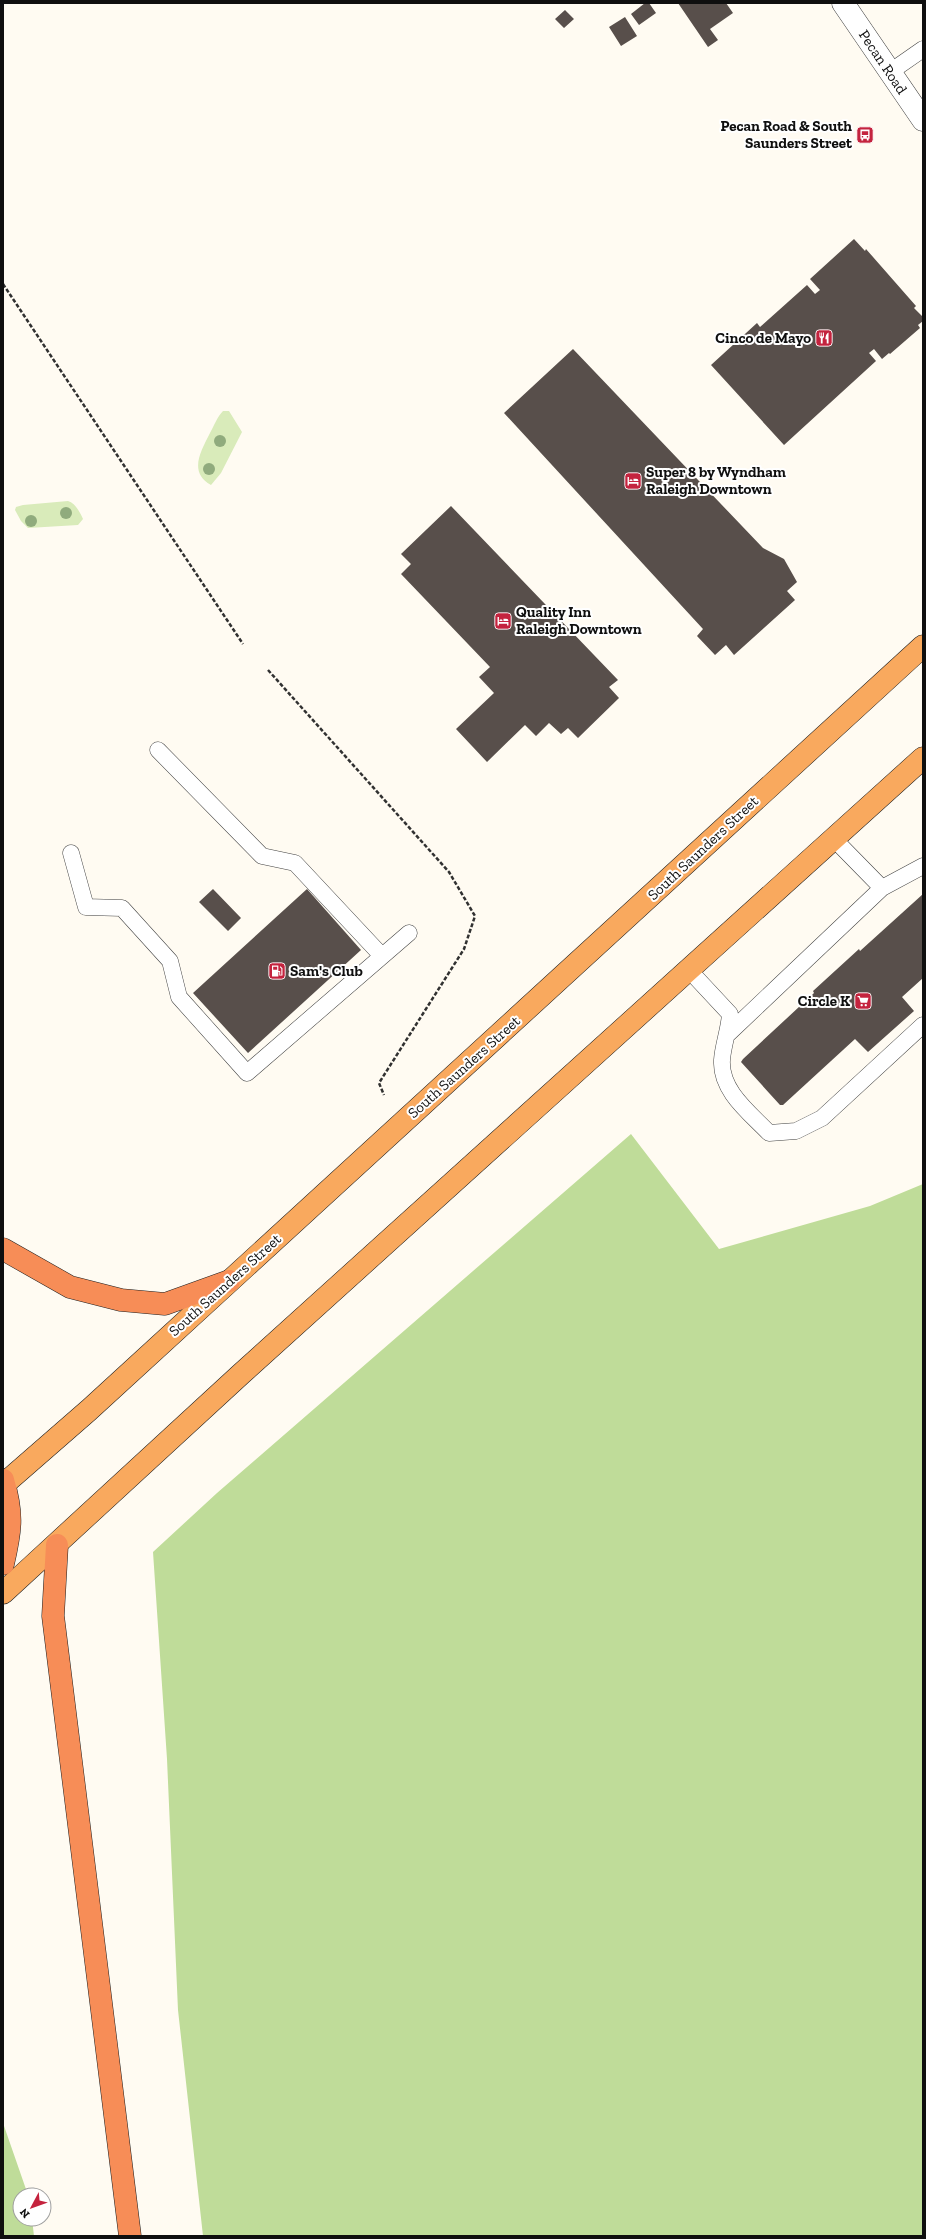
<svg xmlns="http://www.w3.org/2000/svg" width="926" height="2239" viewBox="0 0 926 2239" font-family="'Zilla Slab',serif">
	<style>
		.green { fill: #d9ebba }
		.forest { fill: #bfdc99 }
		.building { fill: #584f4b }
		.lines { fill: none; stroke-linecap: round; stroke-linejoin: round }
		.service-casing { stroke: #424242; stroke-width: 17 }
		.tertiary-casing { stroke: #424242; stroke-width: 23 }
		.trunk-casing { stroke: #202020; stroke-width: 23 }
		.motorway-casing { stroke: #202020; stroke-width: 23 }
		.path { stroke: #313131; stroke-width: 2.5; stroke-dasharray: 4 2; stroke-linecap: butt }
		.service { stroke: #fff; stroke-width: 16 }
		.tertiary { stroke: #fff; stroke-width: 22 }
		.trunk { stroke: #f9a95e; stroke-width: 22 }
		.motorway { stroke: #f78d57; stroke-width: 22 }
		.tree { fill: #90ab7d }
		.labels { text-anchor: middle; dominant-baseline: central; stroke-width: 4; stroke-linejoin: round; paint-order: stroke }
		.street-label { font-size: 15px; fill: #0f0f0f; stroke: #fff }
		.poi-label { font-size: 15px; font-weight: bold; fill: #0f0f0f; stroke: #fff; text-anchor: end }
	</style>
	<rect width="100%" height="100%" fill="#fffbf2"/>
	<path class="green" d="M 223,411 L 229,411 L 242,432 L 221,473 L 211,485 C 188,472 201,451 210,433 C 214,426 217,417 223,411 Z
		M 68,501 C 75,503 80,512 83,519 L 78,525 L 28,528 L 21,521 L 15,510 L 16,507 L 23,505 Z"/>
	<path class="forest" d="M 631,1134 L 719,1249 L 870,1206 L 923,1184 L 923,2236 L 203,2236 L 178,2010 L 167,1759 L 153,1552 L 217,1493 Z
		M 3,2123 L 28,2195 L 20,2195 L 20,2219 L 32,2219 L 34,2236 L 3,2236 Z"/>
	<path class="building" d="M 645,3 L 649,3 L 656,13 L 639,25 L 631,14 Z
		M 678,3 L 726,3 L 733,13 L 710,29 L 718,40 L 708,47 Z
		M 565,10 L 574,19 L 564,28 L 555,19 Z
		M 625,17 L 637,36 L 621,46 L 609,27 Z
		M 854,239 L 865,251 L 866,249 L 916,306 L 914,308 L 923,317 L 923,321 L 918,325 L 920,328 L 890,354 L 889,353 L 882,359 L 874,349 L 869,353 L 876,361 L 784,445 L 711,365 L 757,323 L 760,327 L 807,285 L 815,294 L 820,290 L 810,279 Z
		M 573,349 L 763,548 L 784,559 L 797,582 L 787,591 L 795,600 L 734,655 L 726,645 L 715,655 L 697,636 L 703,629 L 504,413 Z
		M 451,506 L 618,680 L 609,687 L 619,698 L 578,738 L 568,728 L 561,734 L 549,723 L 536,736 L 525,725 L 487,762 L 456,729 L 494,693 L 479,677 L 490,667 L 401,574 L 411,564 L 401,554 Z
		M 213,889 L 241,918 L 228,931 L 199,902 Z
		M 307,889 L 361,950 L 248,1053 L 193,993 Z
		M 923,894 L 923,978 L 902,997 L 914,1011 L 868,1052 L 855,1039 L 783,1105 L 780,1105 L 741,1062 L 743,1059 L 814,993 L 813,991 L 859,949 L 860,951 Z"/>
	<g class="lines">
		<defs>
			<path id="service" d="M 890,72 L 923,49
				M 158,750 L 262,856 L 295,863 L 382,956
				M 834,839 L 882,888
				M 71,853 L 86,907 L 122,908 L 170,961 L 179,997 L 247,1073 L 409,933
				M 689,970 L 730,1014 C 729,1030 723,1045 722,1060 C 720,1091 750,1113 769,1133 L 796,1131 L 822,1118 L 923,1025
				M 728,1034 L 882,888 L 923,866"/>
			<path id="tertiary" d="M 843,3 L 923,120"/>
			<path id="trunk" d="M 3,1485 L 89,1410 L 923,646
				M 3,1593 L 241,1374 L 923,758"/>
			<path id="motorway" d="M 3,1249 L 70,1287 L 121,1300 L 165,1304 L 229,1281
				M 3,1480 C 13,1514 11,1530 3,1564
				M 57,1545 L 53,1616 L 130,2236"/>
		</defs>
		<use href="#service" class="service-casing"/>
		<use href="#tertiary" class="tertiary-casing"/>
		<use href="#trunk" class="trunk-casing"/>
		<use href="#motorway" class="motorway-casing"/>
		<path class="path" d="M 3,284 L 243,644
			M 268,670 L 449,872 L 475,916 L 464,949 L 379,1083 L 384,1095"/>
		<use href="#service" class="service"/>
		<use href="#tertiary" class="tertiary"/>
		<use href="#trunk" class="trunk"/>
		<use href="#motorway" class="motorway"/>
	</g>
	<g class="tree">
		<circle cx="220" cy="441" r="6"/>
		<circle cx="209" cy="469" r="6"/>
		<circle cx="66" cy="513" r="6"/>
		<circle cx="31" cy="521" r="6"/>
	</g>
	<defs>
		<symbol id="bus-square" viewBox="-11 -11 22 22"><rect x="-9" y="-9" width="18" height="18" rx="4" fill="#c4233e" stroke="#fff"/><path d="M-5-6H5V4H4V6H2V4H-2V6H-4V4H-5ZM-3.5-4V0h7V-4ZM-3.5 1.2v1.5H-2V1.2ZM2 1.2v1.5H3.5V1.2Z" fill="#fff"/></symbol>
		<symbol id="restaurant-square" viewBox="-11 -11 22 22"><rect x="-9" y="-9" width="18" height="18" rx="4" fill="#c4233e" stroke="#fff"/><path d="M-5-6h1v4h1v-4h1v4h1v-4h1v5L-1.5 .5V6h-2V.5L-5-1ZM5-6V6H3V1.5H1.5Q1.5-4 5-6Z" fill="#fff"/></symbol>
		<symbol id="hotel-square" viewBox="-11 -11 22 22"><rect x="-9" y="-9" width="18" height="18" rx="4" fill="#c4233e" stroke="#fff"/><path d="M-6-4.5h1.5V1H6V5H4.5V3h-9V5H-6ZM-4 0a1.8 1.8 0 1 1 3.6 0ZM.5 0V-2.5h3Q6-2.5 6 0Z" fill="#fff"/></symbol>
		<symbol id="fuel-square" viewBox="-11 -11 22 22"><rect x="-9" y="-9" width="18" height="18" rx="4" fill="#c4233e" stroke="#fff"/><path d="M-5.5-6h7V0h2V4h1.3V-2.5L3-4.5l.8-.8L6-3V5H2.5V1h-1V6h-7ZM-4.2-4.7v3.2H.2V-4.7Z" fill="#fff"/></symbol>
		<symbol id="supermarket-square" viewBox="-11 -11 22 22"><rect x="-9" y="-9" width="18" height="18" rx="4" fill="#c4233e" stroke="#fff"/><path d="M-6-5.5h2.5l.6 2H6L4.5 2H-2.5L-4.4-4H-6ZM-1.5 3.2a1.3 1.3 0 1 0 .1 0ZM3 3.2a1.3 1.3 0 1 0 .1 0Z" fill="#fff"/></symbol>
	</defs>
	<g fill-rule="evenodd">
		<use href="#bus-square" x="855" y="125" width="20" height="20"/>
		<use href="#restaurant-square" x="814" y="328" width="20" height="20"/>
		<use href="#hotel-square" x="623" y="471" width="20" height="20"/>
		<use href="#hotel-square" x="493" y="611" width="20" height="20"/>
		<use href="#fuel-square" x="267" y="961" width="20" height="20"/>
		<use href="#supermarket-square" x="853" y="991" width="20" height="20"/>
	</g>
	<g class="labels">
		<g class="street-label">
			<text transform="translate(883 62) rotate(56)">Pecan Road</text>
			<text transform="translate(703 848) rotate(-43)">South Saunders Street</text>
			<text transform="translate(464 1067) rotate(-42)">South Saunders Street</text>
			<text transform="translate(225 1285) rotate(-42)">South Saunders Street</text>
		</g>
		<g class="poi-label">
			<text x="852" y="126">Pecan Road &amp; South<tspan x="852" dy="17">Saunders Street</tspan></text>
			<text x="811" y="338">Cinco de Mayo</text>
			<text x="646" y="472" text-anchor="start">Super 8 by Wyndham<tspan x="646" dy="17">Raleigh Downtown</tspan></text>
			<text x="516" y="612" text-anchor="start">Quality Inn<tspan x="516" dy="17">Raleigh Downtown</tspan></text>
			<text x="290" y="971" text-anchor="start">Sam's Club</text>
			<text x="850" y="1001">Circle K</text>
		</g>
	</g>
	<rect width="926" height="2239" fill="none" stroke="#0f0f0f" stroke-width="8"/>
	<g transform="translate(32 2207) rotate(229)"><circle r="19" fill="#ffffff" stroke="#9f9f9f"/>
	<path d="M0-3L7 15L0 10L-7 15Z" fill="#c4233e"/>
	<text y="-6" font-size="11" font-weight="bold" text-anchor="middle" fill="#0f0f0f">N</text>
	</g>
</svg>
